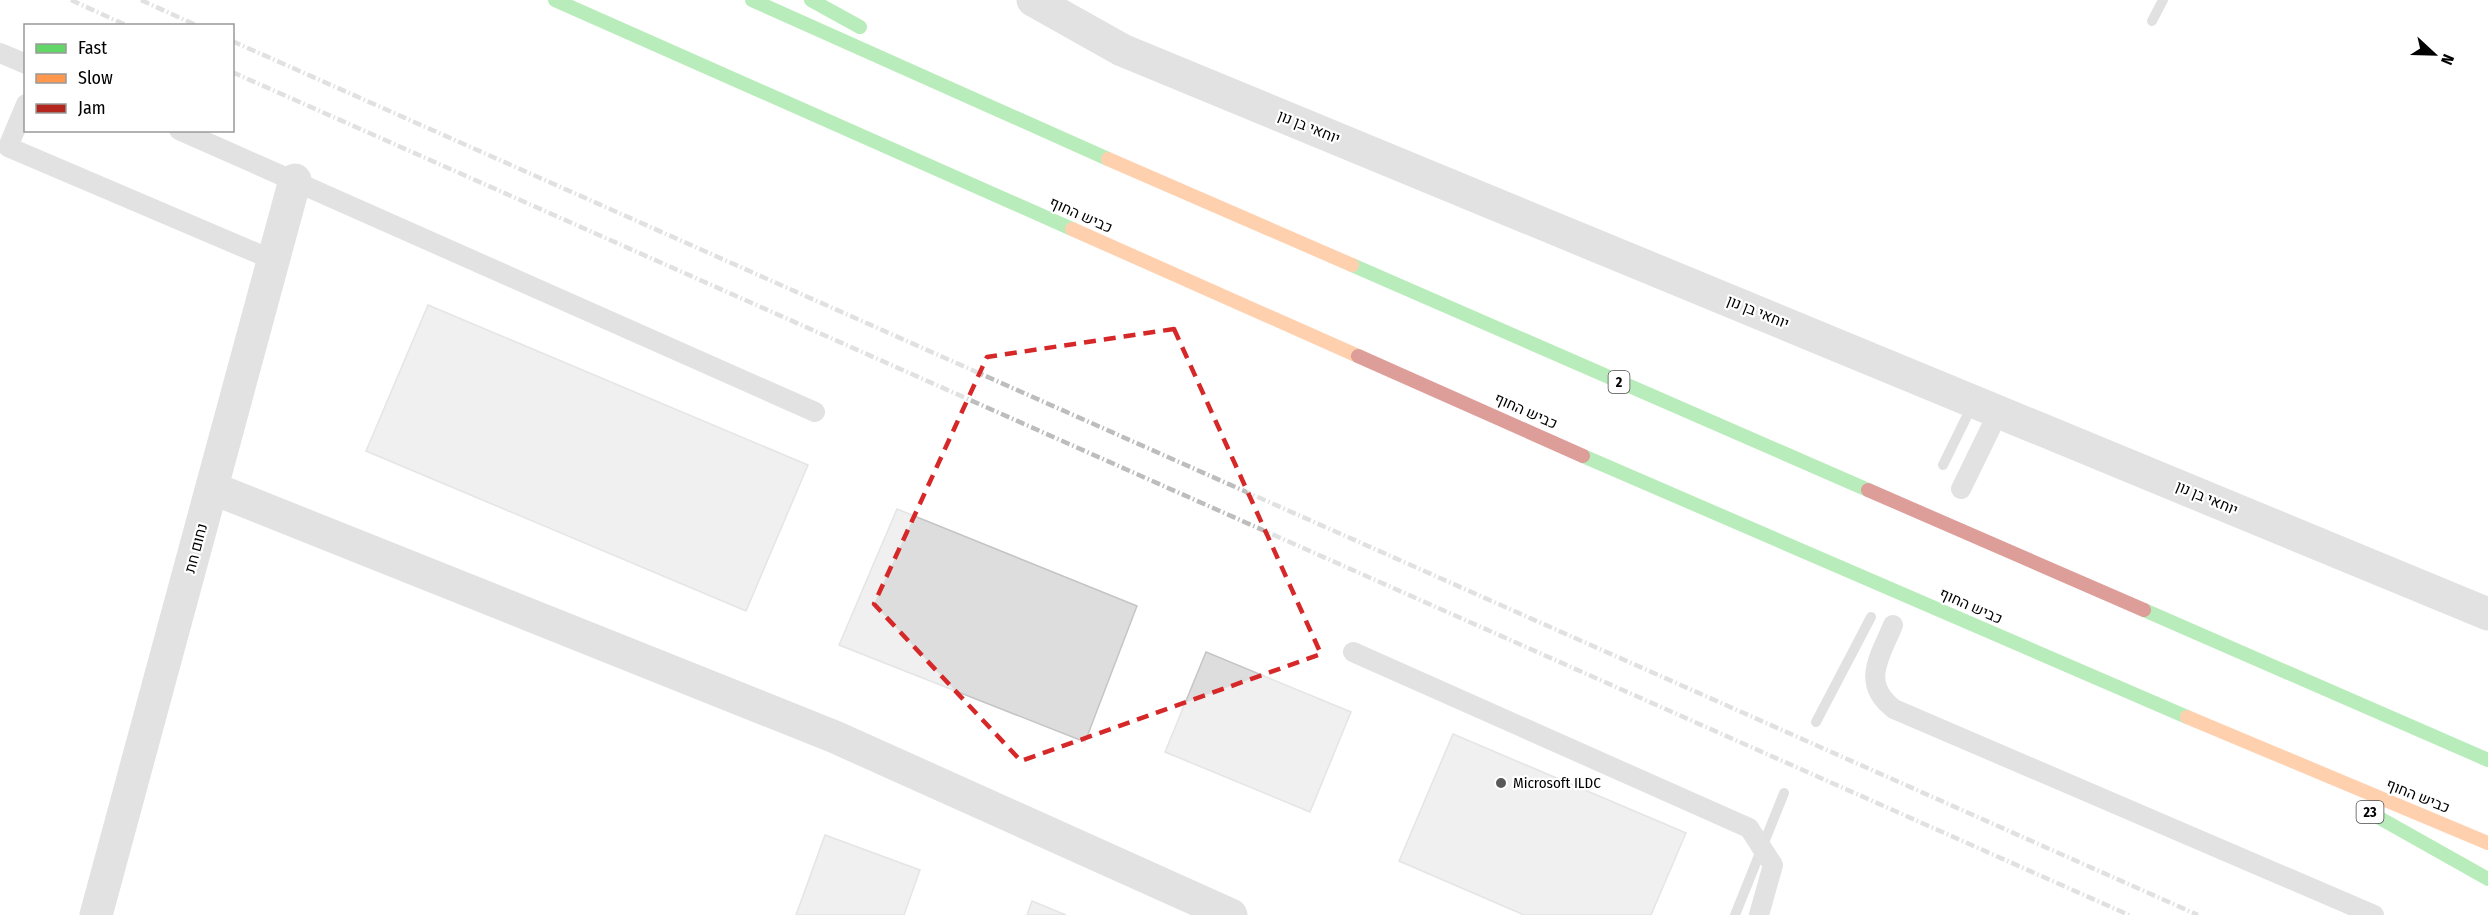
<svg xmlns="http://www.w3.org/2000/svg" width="2488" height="915" viewBox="0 0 2488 915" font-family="'Fira Sans Condensed',Heebo,sans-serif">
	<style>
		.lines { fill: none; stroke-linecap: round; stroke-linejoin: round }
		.stream { stroke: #bcbcbc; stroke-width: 10 }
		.building { fill: #ddd; stroke: #c5c5c5; stroke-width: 1.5 }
		.lane { stroke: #bebebe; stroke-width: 20 }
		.street { stroke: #bebebe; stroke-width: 33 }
		.fast { stroke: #63d668; stroke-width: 14 }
		.slow { stroke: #ff974d; stroke-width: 14 }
		.jam { stroke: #b3261e; stroke-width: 14 }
		.rail { stroke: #bdbdbd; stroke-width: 4.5; stroke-dasharray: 9 3 1.5 3; stroke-linecap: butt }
		.marked { fill: none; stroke: #d62828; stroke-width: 4.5; stroke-dasharray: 12 8; stroke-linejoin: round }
		.poi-dot { fill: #595959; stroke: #fff; stroke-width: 2 }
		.labels { text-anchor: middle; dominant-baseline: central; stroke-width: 4.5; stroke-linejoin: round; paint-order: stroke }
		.shield { fill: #fff; stroke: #4c4c4c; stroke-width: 1.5 }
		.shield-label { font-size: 14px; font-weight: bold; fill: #000 }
		.street-label { font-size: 15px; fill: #000; stroke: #fff }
		.poi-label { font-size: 15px; fill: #000; stroke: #fff; text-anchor: start }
	</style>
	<rect width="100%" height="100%" fill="#fff"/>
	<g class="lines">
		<path class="stream" d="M 2152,21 L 2163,0
			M 1943,465 L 1966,418
			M 1816,722 L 1871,617
			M 1735,915 L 1784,793"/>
	</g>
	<path class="building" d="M 428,305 L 808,465 L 746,611 L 366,451 Z
		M 897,509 L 1137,606 L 1085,742 L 839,645 Z
		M 1206,652 L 1351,712 L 1310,812 L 1165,752 Z
		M 1453,734 L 1686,833 L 1651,915 L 1524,915 L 1399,861 Z
		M 825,835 L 920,870 L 904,915 L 796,915 Z
		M 1032,901 L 1066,915 L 1027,915 Z"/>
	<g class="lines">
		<path class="lane" d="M 0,53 L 26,64
			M 26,104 L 8,147 L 273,260
			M 179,130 L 815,412
			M 1961,489 L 1999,411
			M 1893,625 C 1880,657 1860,683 1894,709 L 2374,915
			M 1353,652 L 1749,828 L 1773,865 L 1759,915"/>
		<path class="street" d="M 1033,0 L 1122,50 L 2488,614
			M 212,488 L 835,737 L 1231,915
			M 96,915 L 295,180"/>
		<path class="fast" d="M 555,0 L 1072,229
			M 752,0 L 1108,159
			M 811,0 L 860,27
			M 1352,265 L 1868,490
			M 1583,456 L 2187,717
			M 2144,610 L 2488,760
			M 2376,816 L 2488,879"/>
		<path class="slow" d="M 1108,159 L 1352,265
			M 1072,229 L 1358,356
			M 2187,717 L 2488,843"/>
		<path class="jam" d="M 1358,356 L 1583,456
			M 1868,490 L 2144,610"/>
		<path class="rail" d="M 71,0 L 128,26
			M 141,0 L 198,26
			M 232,41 L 2198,915
			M 232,72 L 2129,915"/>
	</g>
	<path d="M0 0H2488V915H0ZM 1174,329 L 1321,654 L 1021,761 L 874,604 L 987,357 Z" fill="#fff" fill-opacity=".55" fill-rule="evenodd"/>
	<path class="marked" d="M 1174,329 L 1321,654 L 1021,761 L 874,604 L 987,357 Z"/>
	<circle class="poi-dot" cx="1501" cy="783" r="6"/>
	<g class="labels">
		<g class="shield">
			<rect x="1608.5" y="371" width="21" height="22" rx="4.5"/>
			<rect x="2356.5" y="801" width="27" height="22" rx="4.5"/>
		</g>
		<g class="shield-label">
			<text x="1619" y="382">2</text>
			<text x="2370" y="812">23</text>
		</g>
		<g class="street-label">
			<text transform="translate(1309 127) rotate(22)">יוחאי בן נון</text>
			<text transform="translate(1081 215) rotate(24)">כביש החוף</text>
			<text transform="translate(1758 312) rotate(22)">יוחאי בן נון</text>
			<text transform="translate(1526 411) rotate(24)">כביש החוף</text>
			<text transform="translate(2207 498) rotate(23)">יוחאי בן נון</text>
			<text transform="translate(196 548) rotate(-75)">נחום חת</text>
			<text transform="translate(1971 606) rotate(24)">כביש החוף</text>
			<text transform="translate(2418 796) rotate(22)">כביש החוף</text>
		</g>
		<g class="poi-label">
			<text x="1513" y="783">Microsoft ILDC</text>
		</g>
	</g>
	<rect x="24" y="24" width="210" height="108" fill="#ffffff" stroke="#999999" stroke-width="1.5"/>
	<rect x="36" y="44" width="30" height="9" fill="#63d668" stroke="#999999" stroke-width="1.5"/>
	<text x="78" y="54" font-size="18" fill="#000000">Fast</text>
	<rect x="36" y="74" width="30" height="9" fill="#ff974d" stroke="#999999" stroke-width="1.5"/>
	<text x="78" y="84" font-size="18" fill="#000000">Slow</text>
	<rect x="36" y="104" width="30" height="9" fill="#b3261e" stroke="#999999" stroke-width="1.5"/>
	<text x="78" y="114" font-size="18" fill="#000000">Jam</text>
	<g transform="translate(2434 54) rotate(112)" stroke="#ffffff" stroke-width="4.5" paint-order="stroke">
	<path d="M0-4.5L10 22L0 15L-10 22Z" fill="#000000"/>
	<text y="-9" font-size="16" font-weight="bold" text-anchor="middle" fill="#000000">N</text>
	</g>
</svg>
